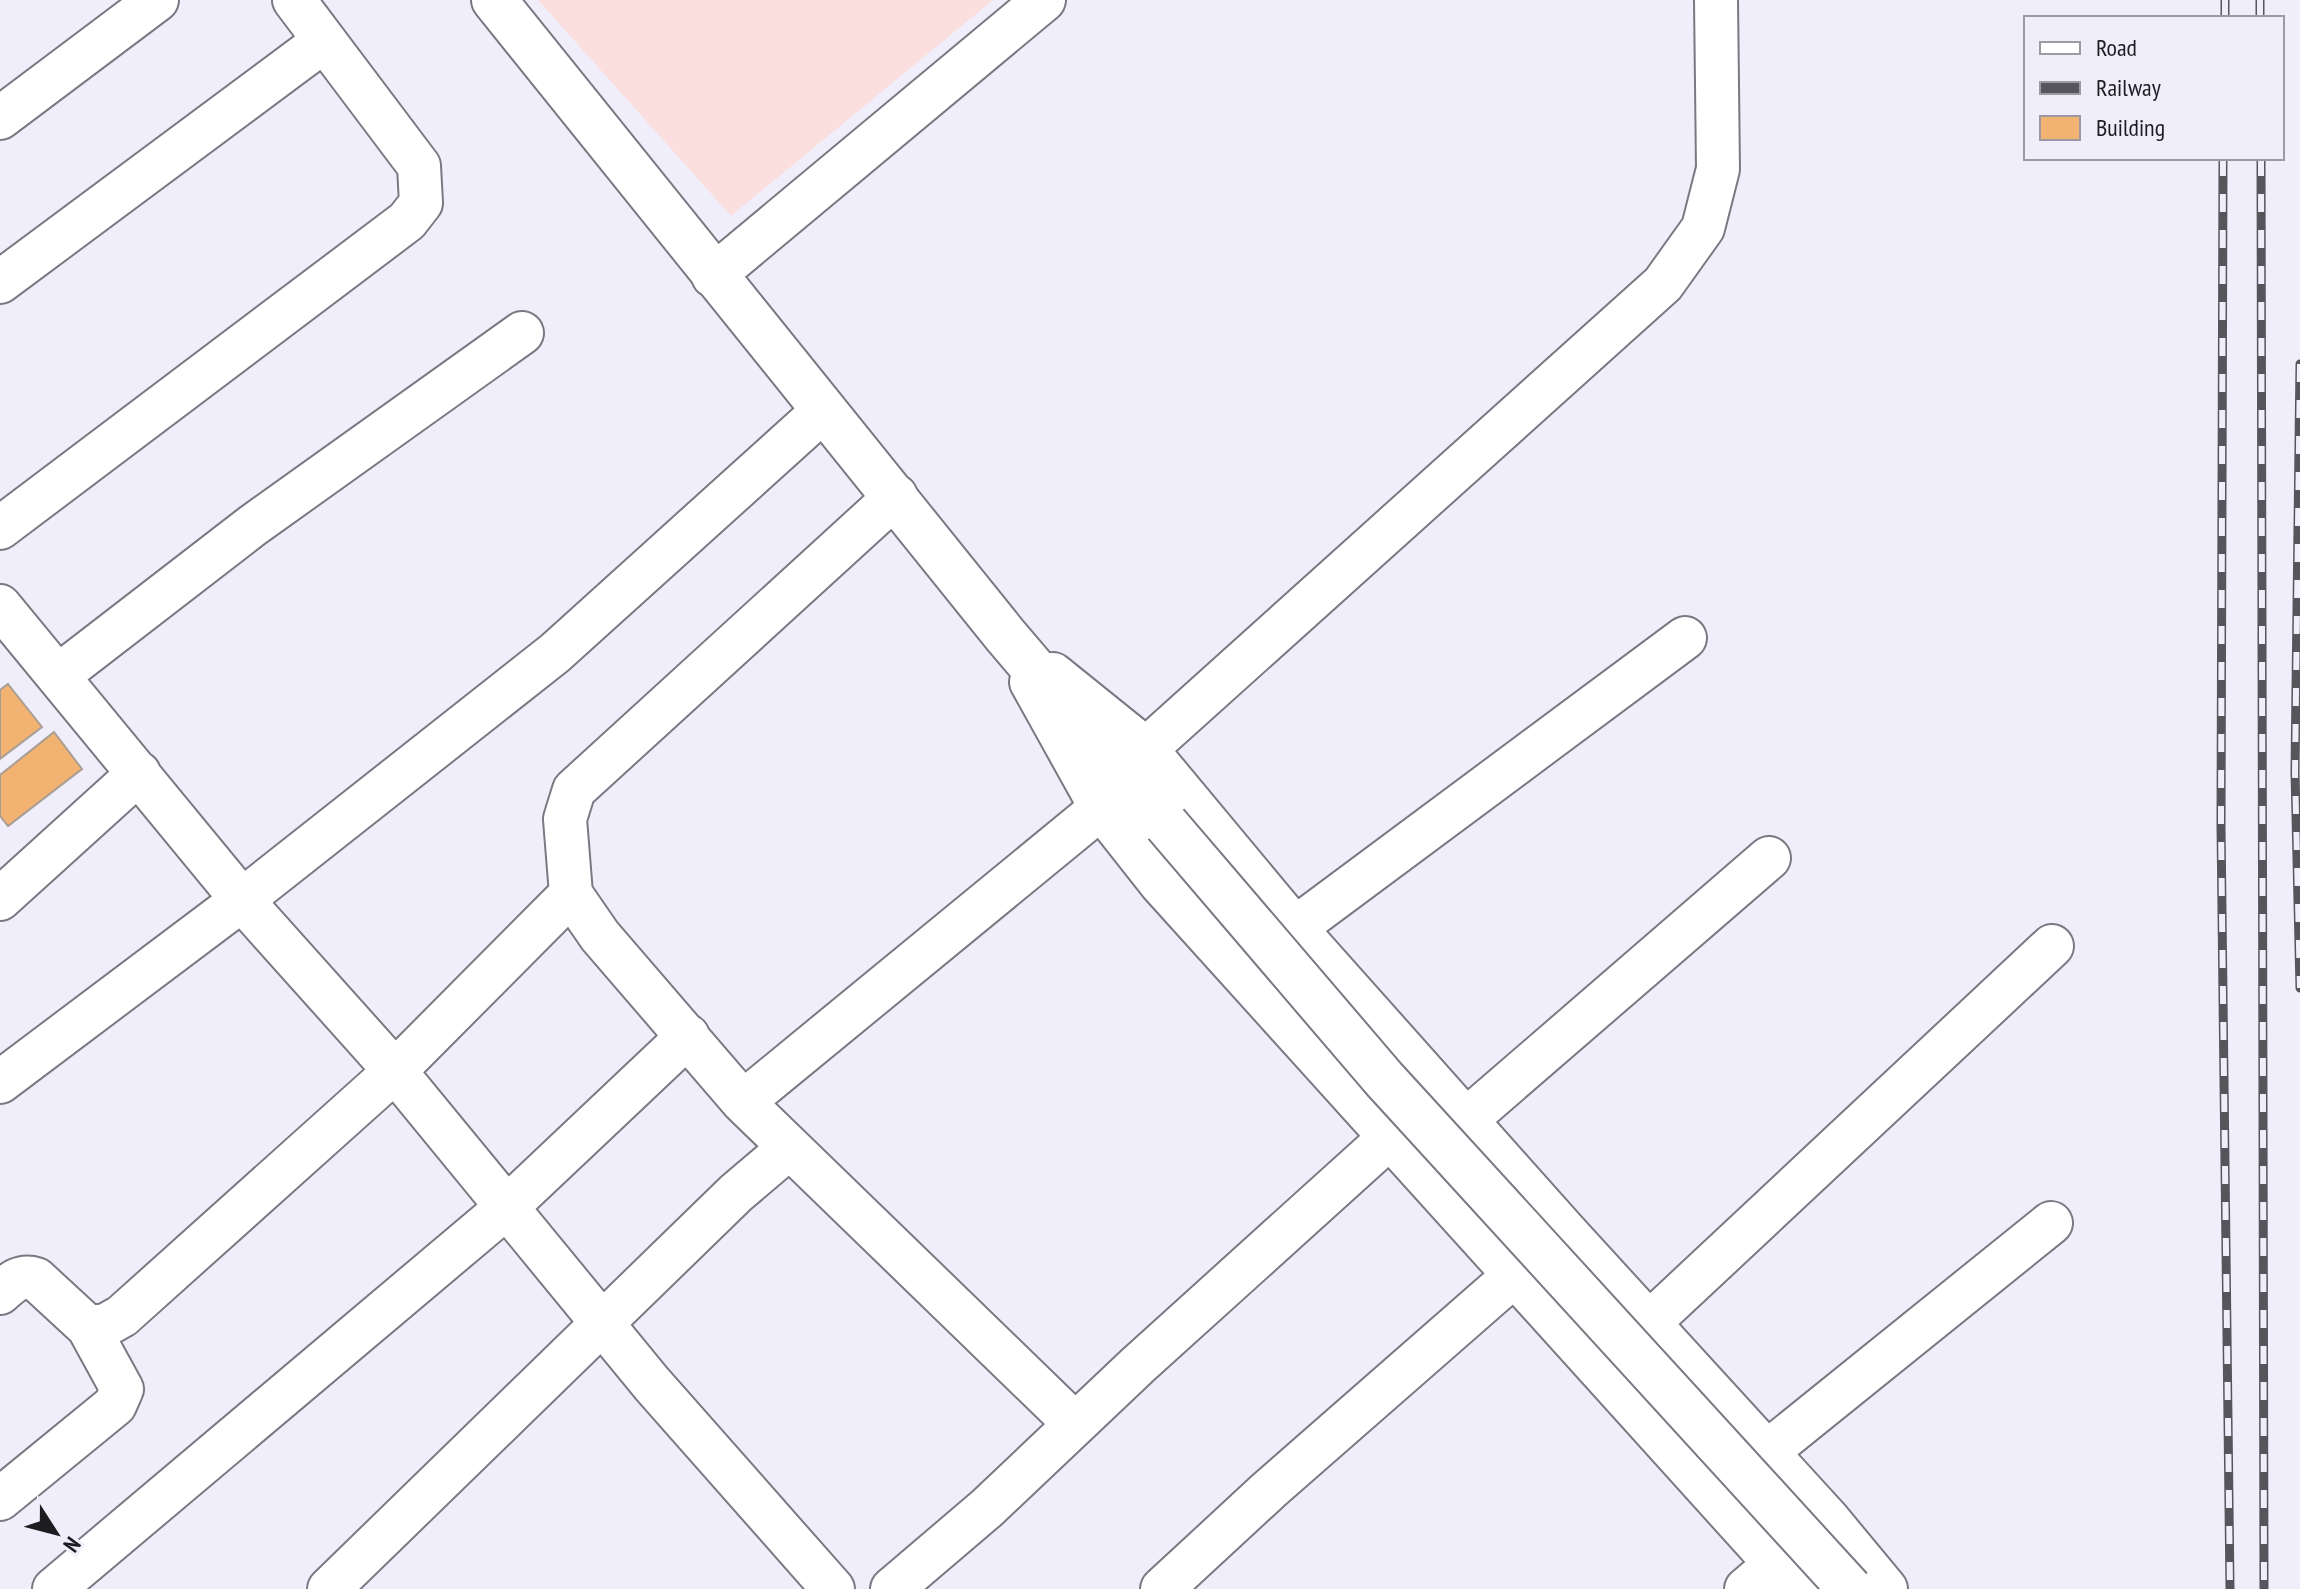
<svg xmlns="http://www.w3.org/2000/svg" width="2300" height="1589" viewBox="0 0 2300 1589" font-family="'PT Sans Narrow',sans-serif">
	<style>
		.industrial { fill: #fadfde }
		.building { fill: #f1b272; stroke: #a89e95; stroke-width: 2 }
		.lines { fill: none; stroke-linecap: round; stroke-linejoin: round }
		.street-casing { stroke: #7b7883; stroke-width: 46 }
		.secondary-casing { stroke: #7b7883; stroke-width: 48 }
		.street { stroke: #fff; stroke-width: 42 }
		.secondary { stroke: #fff; stroke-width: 44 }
		.rail-casing { stroke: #56555b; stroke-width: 9 }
		.rail { stroke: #f1eefb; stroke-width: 6; stroke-dasharray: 18; stroke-linecap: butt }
		.secondary-bridge-casing { stroke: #7b7883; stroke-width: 48; stroke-linecap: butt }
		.secondary-bridge { stroke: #fff; stroke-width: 44 }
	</style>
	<rect width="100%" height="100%" fill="#f1eefb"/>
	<path class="industrial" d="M 538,0 L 993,0 L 731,216 Z"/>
	<path class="building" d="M 8,684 L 42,727 L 0,759 L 0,690 Z
		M 54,732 L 82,769 L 8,826 L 0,816 L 0,775 Z"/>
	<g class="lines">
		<defs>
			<path id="street" d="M 0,118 L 157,0
				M 713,276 L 1044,0
				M 0,282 L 324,41
				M 896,496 L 574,790 L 565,819 L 571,894 L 600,936 L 743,1102 L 1075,1424
				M 0,528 L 407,221 L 421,203 L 419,166 L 294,0
				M 0,606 L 242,900 L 395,1071 L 652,1384 L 833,1589
				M 1053,674 L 1146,749 L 1295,928 L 1565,1231 L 1828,1519 L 1886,1589
				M 59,675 L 252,526 L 522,333
				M 1031,682 L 1101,808 L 1161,884 L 1798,1589
				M 1146,749 L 1663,284 L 1703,228 L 1718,169 L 1716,0
				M 0,899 L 139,773
				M 1295,928 L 1685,638
				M 0,1082 L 242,900 L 555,653 L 824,410
				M 743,1102 L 1101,808
				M 1466,1120 L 1769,858
				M 0,1293 C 11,1283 20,1274 36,1279 L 88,1327 L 106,1325 L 122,1316 L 395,1071 L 571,894
				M 1649,1323 L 2052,946
				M 1767,1452 L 2051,1223
				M 0,1499 L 115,1405 L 122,1389 L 88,1327
				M 54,1589 L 507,1207 L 688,1036
				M 329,1589 L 736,1193 L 789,1148
				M 892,1589 L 987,1508 L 1138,1365 L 1409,1120
				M 1162,1589 L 1269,1490 L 1534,1258
				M 1746,1589 L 1794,1548"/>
			<path id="secondary" d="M 494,0 L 1005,635 L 1166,824"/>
		</defs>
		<use href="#street" class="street-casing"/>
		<use href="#secondary" class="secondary-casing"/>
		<use href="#street" class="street"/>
		<use href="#secondary" class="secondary"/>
		<defs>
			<path id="rail" d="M 2225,18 L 2225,0
				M 2260,18 L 2260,0
				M 2223,158 L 2221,826 L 2230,1589
				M 2261,158 L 2264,1589
				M 2300,364 L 2295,772 L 2300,988"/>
		</defs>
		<use href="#rail" class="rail-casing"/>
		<use href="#rail" class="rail"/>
		<defs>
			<path id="secondary-bridge" d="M 1166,824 L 1384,1079 L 1850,1589"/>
		</defs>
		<use href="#secondary-bridge" class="secondary-bridge-casing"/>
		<use href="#secondary-bridge" class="secondary-bridge"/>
	</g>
	<rect x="2024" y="16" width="260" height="144" fill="#f1eefb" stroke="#9c9aa3" stroke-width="2"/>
	<rect x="2040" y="42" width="40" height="12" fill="#ffffff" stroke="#9c9aa3" stroke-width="2"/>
	<text x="2096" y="56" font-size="24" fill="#1d1c20">Road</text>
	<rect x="2040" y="82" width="40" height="12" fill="#56555b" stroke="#9c9aa3" stroke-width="2"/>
	<text x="2096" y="96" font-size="24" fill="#1d1c20">Railway</text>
	<rect x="2040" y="116" width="40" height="24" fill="#f1b272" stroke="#9c9aa3" stroke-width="2"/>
	<text x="2096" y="136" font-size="24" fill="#1d1c20">Building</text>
	<g transform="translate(56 1533) rotate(126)" stroke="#f1eefb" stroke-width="6" paint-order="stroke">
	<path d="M0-6L14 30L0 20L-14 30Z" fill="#1d1c20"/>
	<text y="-12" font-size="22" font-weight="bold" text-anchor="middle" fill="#1d1c20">N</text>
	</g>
</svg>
